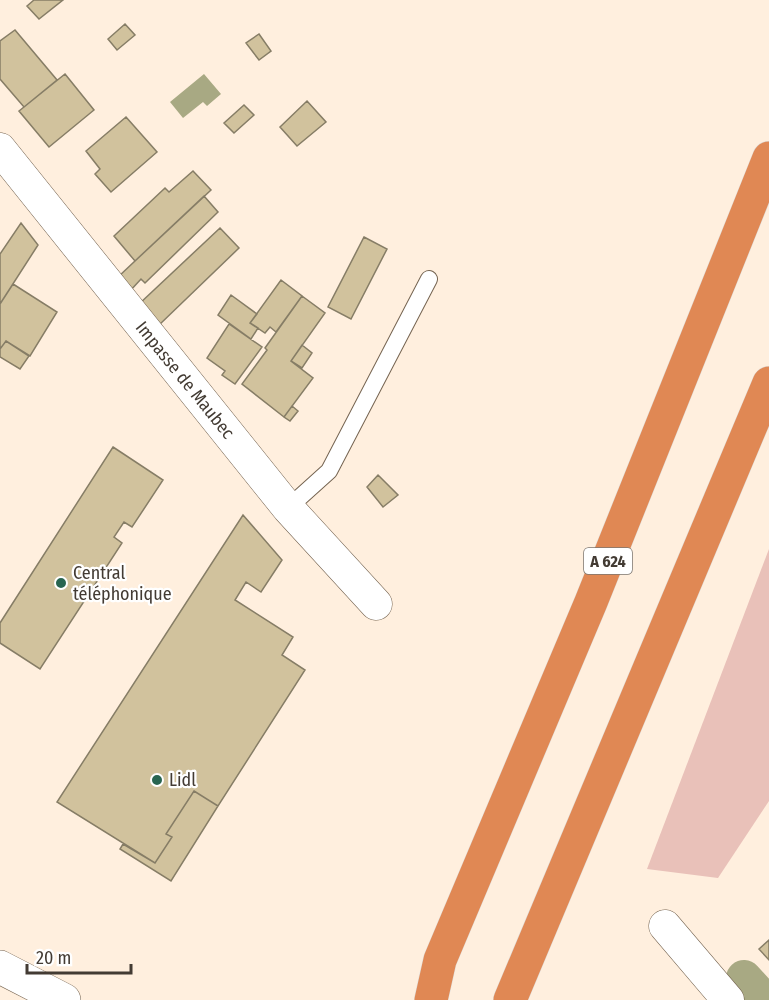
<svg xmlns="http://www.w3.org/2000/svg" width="769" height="1000" viewBox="0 0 769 1000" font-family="'Fira Sans Condensed',sans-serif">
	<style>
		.green { fill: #e9c1b9 }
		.water { fill: #a8a983 }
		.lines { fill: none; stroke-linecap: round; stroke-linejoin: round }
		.canal { stroke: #a8a983; stroke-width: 36 }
		.building { fill: #d1c29d; stroke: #867d66; stroke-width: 1.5 }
		.service-casing { stroke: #756451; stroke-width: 18 }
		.minor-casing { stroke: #756451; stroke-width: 33 }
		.secondary-casing { stroke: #756451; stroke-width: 34 }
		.motorway-casing { stroke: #dddcda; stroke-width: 34 }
		.service { stroke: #fff; stroke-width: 16 }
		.minor { stroke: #fff; stroke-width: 32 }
		.secondary { stroke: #fff; stroke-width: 33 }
		.motorway { stroke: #e08854; stroke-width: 33 }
		.poi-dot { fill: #286551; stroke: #fff; stroke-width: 2 }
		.labels { text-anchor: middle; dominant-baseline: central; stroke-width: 4.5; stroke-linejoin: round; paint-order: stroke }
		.shield { fill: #fff; stroke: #7b7670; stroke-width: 1.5 }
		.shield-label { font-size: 16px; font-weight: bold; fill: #433b33 }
		.street-label { font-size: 18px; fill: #433b33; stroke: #fff }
		.poi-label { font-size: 18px; fill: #433b33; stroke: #fff; text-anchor: start }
	</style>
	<rect width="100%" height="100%" fill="#ffefde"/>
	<path class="green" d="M 769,549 L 769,801 L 718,878 L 647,869 Z"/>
	<path class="water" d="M 204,74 L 221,94 L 207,106 L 203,102 L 183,118 L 170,102 Z"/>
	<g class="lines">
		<path class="canal" d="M 744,978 L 764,1000"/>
	</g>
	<path class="building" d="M 34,0 L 63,0 L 39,19 L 27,6 Z
		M 125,24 L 135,35 L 117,50 L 108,39 Z
		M 15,30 L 57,80 L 24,107 L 0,79 L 0,41 Z
		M 259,34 L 271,51 L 259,60 L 246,43 Z
		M 65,74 L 94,110 L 49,147 L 19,111 Z
		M 307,101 L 326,122 L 297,146 L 280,127 Z
		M 244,105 L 254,115 L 234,133 L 224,123 Z
		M 126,117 L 157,152 L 111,192 L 95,174 L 100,169 L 86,151 Z
		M 193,171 L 211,190 L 135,261 L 114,236 L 165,188 L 169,192 Z
		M 204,196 L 218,212 L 145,283 L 141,279 L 129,292 L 118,277 Z
		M 21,223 L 38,245 L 0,304 L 0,254 Z
		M 220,228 L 239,248 L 157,327 L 138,305 Z
		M 364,237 L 387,249 L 351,319 L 328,307 Z
		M 281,280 L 302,296 L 276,332 L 270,327 L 265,333 L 250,323 Z
		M 13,284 L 57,312 L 30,356 L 6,341 L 0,349 L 0,304 Z
		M 231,295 L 257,314 L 250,323 L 258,328 L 251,339 L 218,315 Z
		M 302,296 L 325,313 L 291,361 L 313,378 L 284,417 L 242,384 L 267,350 L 265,348 Z
		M 229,324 L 262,347 L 235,384 L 222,375 L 225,371 L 207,358 Z
		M 6,341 L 29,356 L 20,369 L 0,357 L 0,349 Z
		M 302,345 L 312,353 L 302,368 L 291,361 Z
		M 292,406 L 298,411 L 290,421 L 284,417 Z
		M 113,447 L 163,480 L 132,527 L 124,522 L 114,537 L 122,543 L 40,669 L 0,643 L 0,623 Z
		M 378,475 L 398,495 L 383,507 L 367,487 Z
		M 243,515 L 282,560 L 261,592 L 246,582 L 235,600 L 293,637 L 282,655 L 305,670 L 218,806 L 194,791 L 166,834 L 172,837 L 155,863 L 57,802 Z
		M 194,791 L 218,806 L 171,881 L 120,849 L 123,844 L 155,863 L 172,837 L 166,834 Z
		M 769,940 L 769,960 L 759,949 Z"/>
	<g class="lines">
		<defs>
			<path id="service" d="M 288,508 L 329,471 L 429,279"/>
			<path id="minor" d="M 0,149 L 288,508 L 376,604
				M 665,926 L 728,1000"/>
			<path id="secondary" d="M 0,967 L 64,1000"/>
			<path id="motorway" d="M 431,1000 L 440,960 L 591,602 L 769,158
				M 510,1000 L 769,383"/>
		</defs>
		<use href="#service" class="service-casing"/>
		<use href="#minor" class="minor-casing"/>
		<use href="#secondary" class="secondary-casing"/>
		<use href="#motorway" class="motorway-casing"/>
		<use href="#service" class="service"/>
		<use href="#minor" class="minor"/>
		<use href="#secondary" class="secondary"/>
		<use href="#motorway" class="motorway"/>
	</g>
	<g class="poi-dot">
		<circle cx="61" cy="583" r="6"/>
		<circle cx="157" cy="780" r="6"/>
	</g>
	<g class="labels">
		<rect class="shield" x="584" y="548" width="48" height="26" rx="4.5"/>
		<g class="shield-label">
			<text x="608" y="561">A 624</text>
		</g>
		<g class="street-label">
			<text transform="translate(185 380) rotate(51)">Impasse de Maubec</text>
		</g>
		<g class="poi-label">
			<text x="73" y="573">Central<tspan x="73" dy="21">téléphonique</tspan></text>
			<text x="169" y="780">Lidl</text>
		</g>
	</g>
	<path d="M27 964v9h104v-9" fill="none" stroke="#433b33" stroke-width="3"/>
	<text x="36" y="964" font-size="18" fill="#433b33" stroke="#ffffff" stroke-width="4.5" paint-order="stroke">20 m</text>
</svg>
